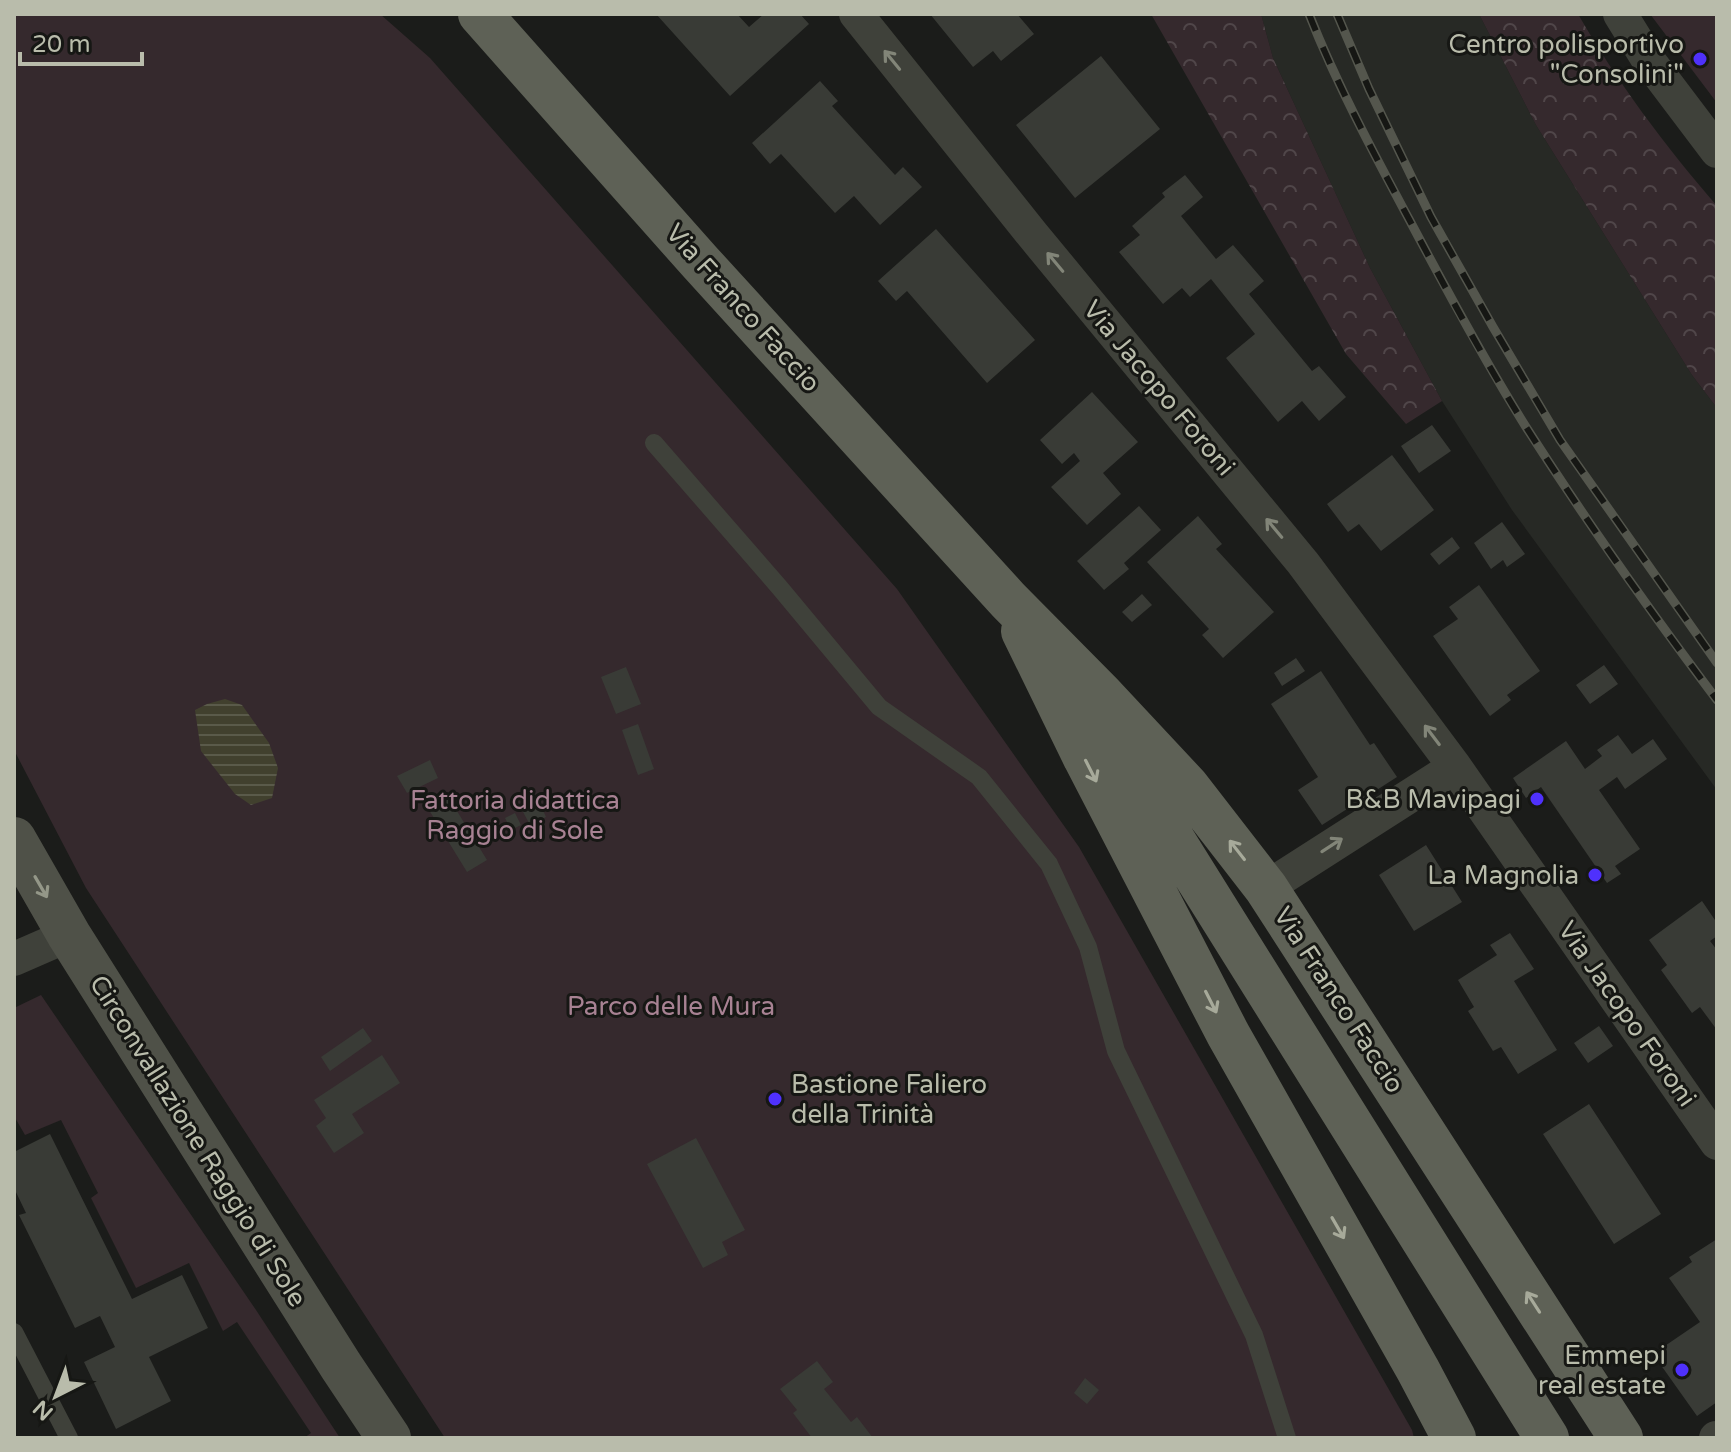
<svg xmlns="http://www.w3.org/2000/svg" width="1731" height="1452" viewBox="0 0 1731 1452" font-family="'Varela Round',sans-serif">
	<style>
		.built { fill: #272925 }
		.green { fill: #35292d }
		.forest { fill: url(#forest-crowns) }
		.water { fill: url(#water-rules) }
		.building { fill: #393b36 }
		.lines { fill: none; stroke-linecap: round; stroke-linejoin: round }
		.lane { stroke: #3f413a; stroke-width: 18 }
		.street { stroke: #3f413a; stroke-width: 34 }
		.secondary { stroke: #4f5148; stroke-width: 44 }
		.primary { stroke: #5e6156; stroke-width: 44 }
		.rail-casing { stroke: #54564d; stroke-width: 9 }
		.rail { stroke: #161714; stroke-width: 6; stroke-dasharray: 18; stroke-linecap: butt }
		.oneway { stroke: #828578 }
		.oneway2 { stroke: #a7aa9a }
		.oneway3 { stroke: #949788 }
		.poi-dot { fill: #4f31fc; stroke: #161714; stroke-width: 3 }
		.labels { text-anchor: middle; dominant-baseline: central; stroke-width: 6; stroke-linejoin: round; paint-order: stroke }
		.poi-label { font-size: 26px; fill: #b9bcab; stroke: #161714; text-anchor: end }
		.street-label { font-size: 26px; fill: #b9bcab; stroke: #161714 }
		.park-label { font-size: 26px; fill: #a88293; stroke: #161714 }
	</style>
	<defs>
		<pattern id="forest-crowns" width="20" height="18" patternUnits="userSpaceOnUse" patternTransform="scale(2)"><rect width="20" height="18" fill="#35292d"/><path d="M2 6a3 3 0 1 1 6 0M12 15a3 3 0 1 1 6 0" fill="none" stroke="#504649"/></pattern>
		<pattern id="water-rules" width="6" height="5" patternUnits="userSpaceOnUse" patternTransform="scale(2)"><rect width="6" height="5" fill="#41402e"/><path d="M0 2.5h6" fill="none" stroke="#5a5a4a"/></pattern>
	</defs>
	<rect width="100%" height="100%" fill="#1b1c1a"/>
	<path class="built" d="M 1261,14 L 1479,14 L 1536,125 L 1692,375 L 1717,408 L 1717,790 L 1512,510 L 1442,401 L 1370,268 L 1273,58 Z"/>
	<path class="green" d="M 14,14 L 380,14 L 430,58 L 897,589 L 1079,847 L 1412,1430 L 1414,1438 L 445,1438 L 86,888 L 14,750 Z
		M 1650,14 L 1717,14 L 1717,104 L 1717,103 Z
		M 41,995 L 256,1310 L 340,1438 L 304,1438 L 311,1433 L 237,1322 L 223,1331 L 189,1263 L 136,1288 L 91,1198 L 98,1193 L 61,1120 L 25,1135 L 14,1116 L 14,1008 Z"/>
	<path class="forest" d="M 1151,14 L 1261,14 L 1273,58 L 1370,268 L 1442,401 L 1406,424 L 1346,354 Z
		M 1479,14 L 1578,14 C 1617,82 1666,147 1717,206 L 1717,408 L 1692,375 L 1536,125 Z"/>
	<path class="water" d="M 225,699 L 242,705 L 269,743 L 278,768 L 272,798 L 251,805 L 235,794 L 201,751 L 195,710 L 207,704 Z"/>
	<path class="building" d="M 656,14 L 737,14 L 749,27 L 764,14 L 800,14 L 809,24 L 730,96 Z
		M 930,14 L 1017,14 L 1034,34 L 1001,61 L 993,51 L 973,67 Z
		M 1101,56 L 1160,129 L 1075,198 L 1016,125 Z
		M 820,81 L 838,101 L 832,106 L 895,175 L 903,167 L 922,187 L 880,225 L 854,196 L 835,213 L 781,154 L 770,164 L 752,143 Z
		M 1185,175 L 1203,197 L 1181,216 L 1216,259 L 1233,245 L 1264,281 L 1249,294 L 1312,371 L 1319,366 L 1346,397 L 1319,421 L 1302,401 L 1278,422 L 1226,358 L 1255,334 L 1211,279 L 1190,297 L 1182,288 L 1163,304 L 1119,252 L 1140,235 L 1132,226 L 1165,197 L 1162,193 Z
		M 936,229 L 1035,340 L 987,383 L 907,291 L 896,301 L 878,281 Z
		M 1092,392 L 1138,442 L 1103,473 L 1121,494 L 1087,525 L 1051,487 L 1080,461 L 1074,453 L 1062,464 L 1040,440 Z
		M 1432,425 L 1451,451 L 1419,473 L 1401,446 Z
		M 1392,455 L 1434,510 L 1381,551 L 1359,524 L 1348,532 L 1327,504 Z
		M 1139,506 L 1161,530 L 1124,563 L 1129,569 L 1104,590 L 1077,561 Z
		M 1198,516 L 1222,544 L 1216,549 L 1274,612 L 1223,658 L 1202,635 L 1209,629 L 1147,562 Z
		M 1502,522 L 1525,554 L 1507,567 L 1503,560 L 1491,569 L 1474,543 Z
		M 1452,537 L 1460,548 L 1439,565 L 1430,554 Z
		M 1479,585 L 1540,671 L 1507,695 L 1511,700 L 1490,716 L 1433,636 L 1458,619 L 1449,607 Z
		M 1142,594 L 1152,605 L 1132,622 L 1122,612 Z
		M 1296,658 L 1305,671 L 1282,686 L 1274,673 Z
		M 1604,665 L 1618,684 L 1590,704 L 1576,685 Z
		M 626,667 L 641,704 L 616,714 L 601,677 Z
		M 1321,671 L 1370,745 L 1374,743 L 1397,777 L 1322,825 L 1298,790 L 1318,777 L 1271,704 Z
		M 638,724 L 654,769 L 638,775 L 622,730 Z
		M 1618,735 L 1632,754 L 1653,739 L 1667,759 L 1625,789 L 1617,777 L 1599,790 L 1640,849 L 1615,866 L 1621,874 L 1607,883 L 1541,787 L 1526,798 L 1513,778 L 1566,741 L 1585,769 L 1602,756 L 1597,750 Z
		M 430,760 L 438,778 L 407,793 L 397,776 Z
		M 449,798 L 487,860 L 467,872 L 429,810 Z
		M 539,801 L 546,817 L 530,825 L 522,810 Z
		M 515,813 L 521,825 L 511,830 L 505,818 Z
		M 1426,845 L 1462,902 L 1414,931 L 1379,875 Z
		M 1702,901 L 1717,923 L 1717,936 L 1710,941 L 1717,950 L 1717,1030 L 1700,1007 L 1692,1013 L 1661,970 L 1667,965 L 1649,940 Z
		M 1510,933 L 1534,969 L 1514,981 L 1557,1050 L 1518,1074 L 1501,1047 L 1493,1051 L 1468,1011 L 1474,1007 L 1458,980 L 1497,955 L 1490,945 Z
		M 1599,1026 L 1613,1046 L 1588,1063 L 1574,1043 Z
		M 363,1028 L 372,1041 L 330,1071 L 321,1057 Z
		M 382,1055 L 400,1083 L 352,1114 L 364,1133 L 334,1153 L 316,1126 L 326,1118 L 314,1100 Z
		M 1589,1104 L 1661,1214 L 1614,1244 L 1543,1134 Z
		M 50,1134 L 132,1299 L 182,1275 L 208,1328 L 149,1357 L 171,1401 L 116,1429 L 84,1362 L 115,1347 L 100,1316 L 75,1328 L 19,1215 L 26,1213 L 14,1188 L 14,1152 Z
		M 696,1138 L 745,1230 L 722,1242 L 728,1255 L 703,1268 L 647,1164 Z
		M 1717,1239 L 1717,1402 L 1697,1416 L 1653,1354 L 1700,1322 L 1669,1278 L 1692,1262 L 1689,1257 Z
		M 817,1361 L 833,1382 L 824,1389 L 851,1422 L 857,1417 L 873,1438 L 812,1438 L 793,1413 L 797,1410 L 780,1389 Z
		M 1085,1378 L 1099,1390 L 1087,1404 L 1074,1393 Z"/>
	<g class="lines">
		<path class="lane" d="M 654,443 L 780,588 L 879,707 L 979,777 L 1049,864 L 1088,947 L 1116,1051 L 1254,1335 L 1287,1438
			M 14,1332 L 69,1438"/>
		<path class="street" d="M 856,14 L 1032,234 L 1303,563 L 1455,767 L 1717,1143
			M 1620,14 L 1649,61 L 1717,151
			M 1266,888 L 1455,767
			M 14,959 L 69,935
			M 1716,1438 L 1717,1438"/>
		<path class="secondary" d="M 14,839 L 69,935 L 341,1366 L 389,1438"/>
		<path class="primary" d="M 480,14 L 700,262 L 1008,600 L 1102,695 L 1187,786 L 1266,888 L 1621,1438
			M 1023,631 L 1085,758 L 1228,1034 L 1418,1370 L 1454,1438
			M 1094,719 L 1117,750 L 1547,1438"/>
		<defs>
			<path id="rail" d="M 1309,14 C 1337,85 1374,154 1410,221 C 1447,291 1484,360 1526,427 C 1586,521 1650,611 1717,700
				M 1337,14 L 1369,89 L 1431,217 L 1493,327 L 1560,440 L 1717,663"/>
		</defs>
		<use href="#rail" class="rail-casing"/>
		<use href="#rail" class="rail"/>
	</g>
	<defs><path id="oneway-shaft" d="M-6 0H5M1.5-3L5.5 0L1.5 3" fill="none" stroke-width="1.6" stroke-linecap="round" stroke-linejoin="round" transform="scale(2)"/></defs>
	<g class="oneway">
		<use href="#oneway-shaft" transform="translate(892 60) rotate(-129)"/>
		<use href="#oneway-shaft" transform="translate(1055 262) rotate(-130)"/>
		<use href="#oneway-shaft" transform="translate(1274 528) rotate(-130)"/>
		<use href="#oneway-shaft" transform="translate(1432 735) rotate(-127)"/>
		<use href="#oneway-shaft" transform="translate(1332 845) rotate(-33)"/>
	</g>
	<g class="oneway2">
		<use href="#oneway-shaft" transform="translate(1091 771) rotate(63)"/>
		<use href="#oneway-shaft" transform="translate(1237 850) rotate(-128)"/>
		<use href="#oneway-shaft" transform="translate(1211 1002) rotate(63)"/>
		<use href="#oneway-shaft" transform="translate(1338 1228) rotate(60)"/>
		<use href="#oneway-shaft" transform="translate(1533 1302) rotate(-123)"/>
	</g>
	<use class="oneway3" href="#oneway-shaft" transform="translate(41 887) rotate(60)"/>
	<g class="poi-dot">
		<circle cx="1700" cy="59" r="8"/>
		<circle cx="1537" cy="799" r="8"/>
		<circle cx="1595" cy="875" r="8"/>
		<circle cx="775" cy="1099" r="8"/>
		<circle cx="1682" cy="1370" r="8"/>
	</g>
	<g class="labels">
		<g class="poi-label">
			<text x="1684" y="44">Centro polisportivo<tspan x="1684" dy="30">"Consolini"</tspan></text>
			<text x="1521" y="799">B&amp;B Mavipagi</text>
			<text x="1579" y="875">La Magnolia</text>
			<text x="791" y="1084" text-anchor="start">Bastione Faliero<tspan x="791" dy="30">della Trinità</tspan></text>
			<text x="1666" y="1355">Emmepi<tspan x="1666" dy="30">real estate</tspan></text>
		</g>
		<g class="street-label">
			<text transform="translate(743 308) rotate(48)">Via Franco Faccio</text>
			<text transform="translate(1159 388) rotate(50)">Via Jacopo Foroni</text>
			<text transform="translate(1339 1000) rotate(57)">Via Franco Faccio</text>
			<text transform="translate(1627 1014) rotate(55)">Via Jacopo Foroni</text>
			<text transform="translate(198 1141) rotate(58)">Circonvallazione Raggio di Sole</text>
		</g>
		<g class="park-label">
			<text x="515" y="800">Fattoria didattica<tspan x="515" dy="30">Raggio di Sole</tspan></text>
			<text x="671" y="1006">Parco delle Mura</text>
		</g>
	</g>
	<rect width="1731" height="1452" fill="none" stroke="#b9bcab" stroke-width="32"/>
	<g transform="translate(56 1396) rotate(222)" stroke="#161714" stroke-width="6" paint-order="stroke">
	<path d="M0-6L14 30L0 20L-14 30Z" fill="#b9bcab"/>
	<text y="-12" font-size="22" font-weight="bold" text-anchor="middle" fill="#b9bcab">N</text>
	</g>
	<path d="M20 52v12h122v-12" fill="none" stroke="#b9bcab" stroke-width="4"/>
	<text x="32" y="52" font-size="24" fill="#b9bcab" stroke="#161714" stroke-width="6" paint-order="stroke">20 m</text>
</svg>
